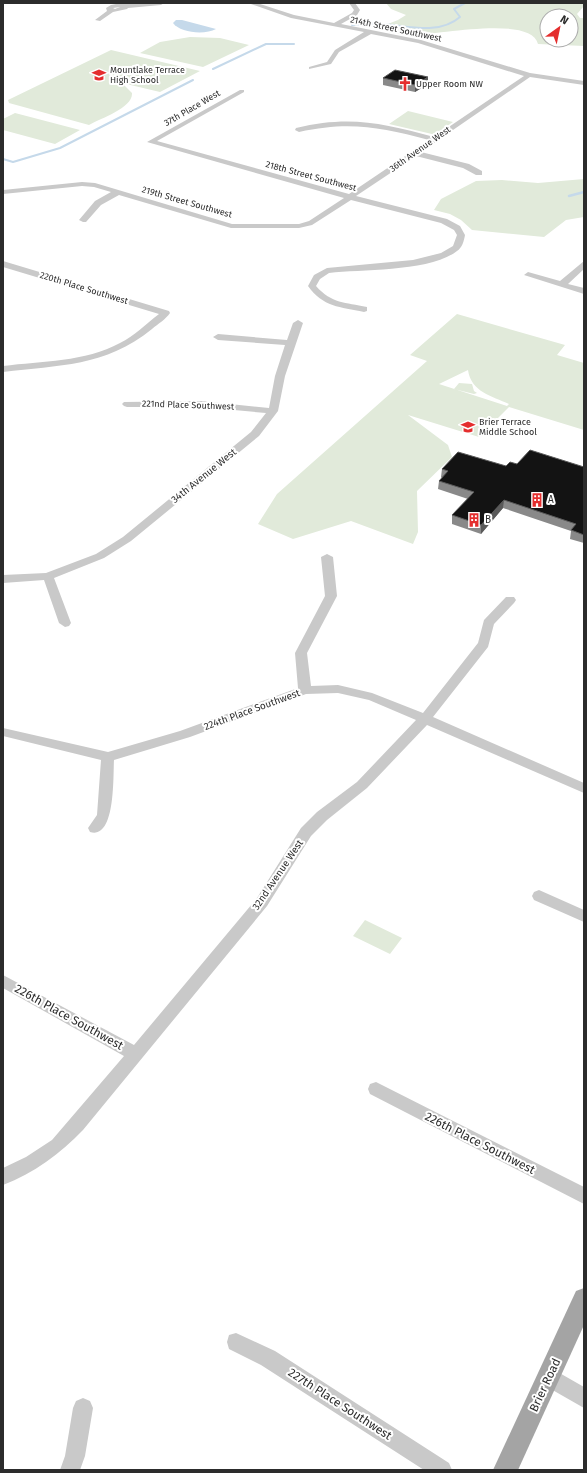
<svg xmlns="http://www.w3.org/2000/svg" width="587" height="1473" viewBox="0 0 587 1473" font-family="'Fira Sans',sans-serif">
	<style>
		.green { fill: #e1eada; fill-rule: evenodd }
		.water { fill: #c5d9ea }
		.lines { fill: none; stroke-linecap: round; stroke-linejoin: round }
		.stream-far1 { stroke: #c5d9ea; stroke-width: 2 }
		.stream { stroke: #c5d9ea; stroke-width: 2.5 }
		.minor { fill: #c9c9c9; fill-rule: evenodd }
		.major { fill: #a4a4a4; fill-rule: evenodd }
		.wall { fill: #898989 }
		.shaded-wall { fill: #5a5a5a }
		.building { fill: #131313; stroke: #5a5a5a }
		.labels { text-anchor: middle; dominant-baseline: central; stroke-width: 4; stroke-linejoin: round; paint-order: stroke }
		.far-street-label { font-size: 9px; fill: #2c2c2c; stroke: #fff }
		.far-poi-label { font-size: 9px; fill: #2c2c2c; stroke: #fff; text-anchor: start }
		.street-label { font-size: 10px; fill: #2c2c2c; stroke: #fff }
		.poi-label { font-size: 10px; fill: #2c2c2c; stroke: #fff; text-anchor: start }
		.near-street-label { font-size: 12px; fill: #2c2c2c; stroke: #fff }
	</style>
	<rect width="100%" height="100%" fill="#fff"/>
	<path class="green" d="M 386,3 L 584,3 L 584,6 L 577,14 L 580,18 L 584,18 L 584,46 L 538,44 C 531,14 432,36 409,35 C 398,35 386,31 375,29 L 398,20 L 406,15 L 391,9 ZM 547,16 L 571,16 L 571,40 L 547,40 Z
		M 190,37 L 220,38 L 249,45 L 203,67 L 140,53 L 160,42 Z
		M 111,50 L 200,71 L 160,92 L 122,83 L 132,93 C 133,108 101,118 89,125 L 9,103 L 8,100 Z
		M 408,111 L 453,122 L 437,133 L 432,134 L 389,124 Z
		M 15,113 L 80,130 L 55,144 L 3,130 L 3,119 Z
		M 584,179 L 584,217 L 566,220 L 544,237 L 472,230 L 461,220 L 450,214 L 434,210 L 441,199 L 476,181 L 502,180 L 538,183 Z
		M 457,314 L 565,345 L 557,355 L 584,363 L 584,430 L 509,407 L 479,437 L 408,415 L 448,445 L 452,457 L 417,491 L 418,532 L 413,544 L 351,521 L 293,539 L 258,524 L 277,494 L 427,361 L 410,355 ZM 468,370 C 471,392 492,396 509,404 L 507,406 L 439,384 Z
		M 459,383 L 472,384 L 474,391 L 477,393 L 474,394 L 454,389 Z
		M 365,920 L 402,938 L 390,954 L 353,936 Z"/>
	<path class="water" d="M 176,20 L 182,20 L 216,29 C 205,35 180,33 173,23 Z"/>
	<g class="lines">
		<path class="stream-far1" d="M 352,25 C 361,24 370,23 380,24 C 406,25 438,36 460,17 L 454,9 L 465,3
			M 213,69 L 266,44 L 294,44
			M 3,159 L 13,162 L 60,148 L 193,80"/>
		<path class="stream" d="M 569,196 L 584,192"/>
		<path class="minor" d="M 121,3 L 124,4 L 164,3 L 161,5 L 128,8 L 127,9 L 113,12 L 100,21 L 95,20 L 107,11 L 106,8 L 111,5 ZM 120,7 L 115,9 L 113,8 Z
			M 248,3 L 257,3 L 294,15 L 334,23 L 352,13 L 354,10 L 349,3 L 355,3 L 360,10 L 357,15 L 341,24 L 421,40 L 530,73 L 584,81 L 584,85 L 530,77 L 421,152 L 469,164 L 482,171 L 482,175 L 476,175 L 463,168 L 416,156 L 356,196 L 447,219 L 460,226 L 465,235 C 464,241 462,248 457,251 C 430,272 363,269 329,273 L 320,279 L 316,286 C 332,304 345,302 367,307 L 367,311 L 364,312 C 340,307 323,307 308,286 L 314,275 L 327,268 L 413,260 L 441,253 L 453,246 L 457,235 L 454,230 L 441,223 L 351,200 L 312,225 L 299,228 L 231,228 L 119,195 L 101,205 L 86,222 L 83,222 L 79,220 L 95,201 L 111,192 L 94,187 L 82,186 L 3,194 L 3,190 L 82,182 L 95,183 L 232,224 L 299,224 L 309,221 L 344,198 L 147,142 L 240,90 L 244,90 L 244,92 L 157,141 L 349,194 L 429,140 C 380,127 349,121 299,132 L 295,130 L 296,128 C 349,115 383,123 434,137 L 524,76 L 418,43 L 371,34 L 339,52 L 331,64 L 309,69 L 309,67 L 327,62 L 335,50 L 364,32 L 291,18 Z
			M 3,261 L 169,311 L 170,313 C 166,319 158,324 152,329 C 105,367 59,365 3,372 L 3,366 C 42,361 85,362 120,343 C 134,336 146,324 159,314 L 3,267 Z
			M 584,261 L 584,269 L 568,284 L 584,288 L 584,294 L 524,275 L 528,272 L 560,281 Z
			M 298,320 L 303,323 L 285,376 L 278,411 L 259,436 L 131,541 L 104,558 L 54,578 L 71,623 L 69,626 L 65,627 L 59,623 L 44,580 L 3,583 L 3,575 L 46,573 L 96,554 L 123,537 L 251,432 L 266,413 L 201,407 L 127,407 L 124,406 L 122,404 L 124,402 L 201,401 L 269,408 L 275,376 L 285,345 L 218,340 L 213,337 L 218,334 L 287,340 L 293,323 Z
			M 327,554 L 333,557 L 337,596 L 307,653 L 311,686 L 338,685 L 372,693 L 423,713 L 478,643 L 484,620 L 506,597 L 514,597 L 516,600 L 514,603 L 494,624 L 488,647 L 433,717 L 584,783 L 584,793 L 427,725 L 367,788 L 327,820 L 311,836 L 267,906 L 83,1130 C 60,1154 34,1173 3,1185 L 3,1168 L 26,1157 L 52,1140 L 124,1056 L 3,988 L 3,975 L 134,1045 L 257,898 L 301,828 L 317,812 L 357,782 L 416,720 L 369,700 L 338,693 L 306,694 L 190,737 L 114,760 C 113,775 116,840 90,832 L 88,828 L 97,815 L 101,760 L 3,736 L 3,728 L 108,752 L 180,731 L 298,688 L 295,653 L 325,596 L 321,557 Z
			M 539,890 L 584,910 L 584,922 L 534,900 L 532,896 L 534,892 Z
			M 376,1082 L 584,1187 L 584,1204 L 370,1094 L 368,1089 L 370,1084 Z
			M 236,1333 L 275,1351 L 449,1463 L 452,1470 L 424,1470 L 261,1365 L 229,1349 L 227,1342 L 229,1335 Z
			M 549,1367 L 584,1387 L 584,1408 L 542,1384 L 539,1377 L 542,1370 Z
			M 83,1398 L 90,1401 L 93,1408 L 85,1456 L 80,1470 L 60,1470 L 65,1456 L 73,1408 L 76,1401 Z"/>
		<path class="major" d="M 584,1288 L 584,1325 L 518,1470 L 493,1470 L 576,1291 Z"/>
	</g>
	<path class="wall" d="M 383,78 L 428,84 L 415,92 L 383,85 Z
		M 517,464 L 584,467 L 584,543 L 570,539 L 571,531 L 503,508 L 481,534 L 452,524 L 452,515 L 468,499 L 438,489 L 439,481 L 442,478 L 441,477 L 442,469 L 506,466 Z"/>
	<path class="shaded-wall" d="M 428,77 L 428,84 L 415,92 L 415,85 Z
		M 504,500 L 503,508 L 481,534 L 481,525 Z"/>
	<path class="building" d="M 395,70 L 428,77 L 415,85 L 383,78 Z
		M 530,450 L 584,467 L 584,535 L 571,530 L 576,524 L 504,500 L 481,525 L 452,515 L 474,492 L 439,481 L 448,471 L 442,469 L 458,452 L 506,466 L 510,462 L 517,464 Z"/>
	<defs>
		<symbol id="school-bare" viewBox="-9 -9 18 18"><path d="M0-5L7-2L0 1L-7-2ZM-4 1L0 2.5L4 1V4Q0 6-4 4Z" fill="#e42e2e" stroke="#fff" stroke-width="2.5" paint-order="stroke"/></symbol>
		<symbol id="church-bare" viewBox="-9 -9 18 18"><path d="M-1.2-6h2.4v3.5h3.3v2.4h-3.3V6h-2.4V-.1h-3.3v-2.4h3.3Z" fill="#e42e2e" stroke="#fff" stroke-width="2.5" paint-order="stroke"/></symbol>
		<symbol id="building-bare" viewBox="-9 -9 18 18"><path d="M-4-6H4V6H1V3H-1V6H-4ZM-2.5-4.3h1.7v1.8h-1.7ZM.8-4.3h1.7v1.8H.8ZM-2.5-1h1.7V.8h-1.7ZM.8-1h1.7V.8H.8Z" fill="#e42e2e" stroke="#fff" stroke-width="2.5" paint-order="stroke"/></symbol>
	</defs>
	<g fill-rule="evenodd">
		<use href="#school-bare" x="89" y="65" width="20" height="20"/>
		<use href="#church-bare" x="395" y="74" width="20" height="20"/>
		<use href="#school-bare" x="458" y="417" width="20" height="20"/>
		<use href="#building-bare" x="527" y="490" width="20" height="20"/>
		<use href="#building-bare" x="464" y="510" width="20" height="20"/>
	</g>
	<g class="labels">
		<g class="far-street-label">
			<text transform="translate(396 29) rotate(12)">214th Street Southwest</text>
			<text transform="translate(192 108) rotate(-30)">37th Place West</text>
			<text transform="translate(420 149) rotate(-35)">36th Avenue West</text>
			<text transform="translate(311 176) rotate(15)">218th Street Southwest</text>
			<text transform="translate(187 202) rotate(16)">219th Street Southwest</text>
			<text transform="translate(84 288) rotate(17)">220th Place Southwest</text>
			<text transform="translate(188 405) rotate(2)">221nd Place Southwest</text>
		</g>
		<g class="far-poi-label">
			<text x="110" y="70">Mountlake Terrace<tspan x="110" dy="10">High School</tspan></text>
			<text x="416" y="84">Upper Room NW</text>
			<text x="479" y="422">Brier Terrace<tspan x="479" dy="10">Middle School</tspan></text>
		</g>
		<g class="street-label">
			<text transform="translate(204 476) rotate(-39)">34th Avenue West</text>
			<text transform="translate(252 710) rotate(-20)">224th Place Southwest</text>
			<text transform="translate(278 875) rotate(-56)">32nd Avenue West</text>
		</g>
		<g class="poi-label">
			<text x="548" y="500">A</text>
			<text x="485" y="520">B</text>
		</g>
		<g class="near-street-label">
			<text transform="translate(69 1017) rotate(29)">226th Place Southwest</text>
			<text transform="translate(480 1143) rotate(27)">226th Place Southwest</text>
			<text transform="translate(545 1385) rotate(-65)">Brier Road</text>
			<text transform="translate(340 1404) rotate(33)">227th Place Southwest</text>
		</g>
	</g>
	<rect width="587" height="1473" fill="none" stroke="#2c2c2c" stroke-width="8"/>
	<g transform="translate(559 28) rotate(33)"><circle r="19" fill="#ffffff" stroke="#ababab"/>
	<path d="M0-3L7 15L0 10L-7 15Z" fill="#e42e2e"/>
	<text y="-6" font-size="11" font-weight="bold" text-anchor="middle" fill="#2c2c2c">N</text>
	</g>
</svg>
